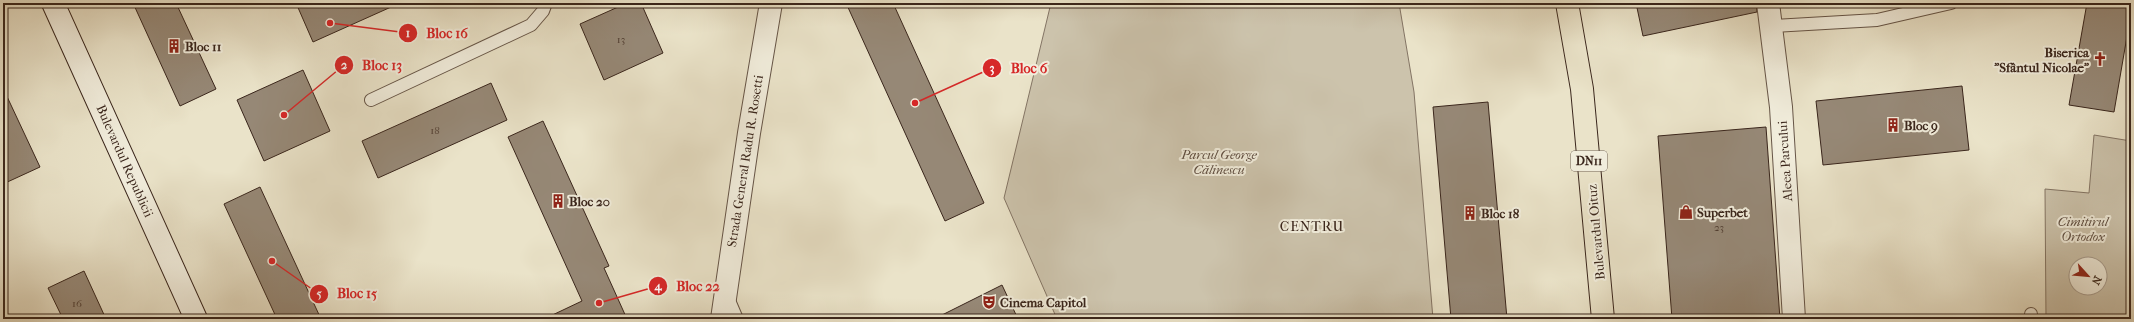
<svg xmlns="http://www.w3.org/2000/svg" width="2134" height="322" viewBox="0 0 2134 322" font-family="'IM FELL French Canon',serif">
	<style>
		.green { fill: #ccc3ac; stroke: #837464; fill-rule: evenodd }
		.building { fill: #968876; stroke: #3a261c }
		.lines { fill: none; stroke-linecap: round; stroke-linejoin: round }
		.lane-casing { stroke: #665547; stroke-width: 14 }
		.street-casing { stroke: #665547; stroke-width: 24 }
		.secondary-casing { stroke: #3a261c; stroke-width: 24 }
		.primary-casing { stroke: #3a261c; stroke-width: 24 }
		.lane { stroke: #f1eddc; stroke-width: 12 }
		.street { stroke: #f1eddc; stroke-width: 22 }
		.secondary { stroke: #f1eddc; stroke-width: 22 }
		.primary { stroke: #eae3c9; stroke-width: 22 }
		.labels { text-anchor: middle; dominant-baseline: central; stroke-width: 4; stroke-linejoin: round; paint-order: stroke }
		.number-label { font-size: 11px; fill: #513e32 }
		.shield { fill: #f1eddc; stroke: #716256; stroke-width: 1 }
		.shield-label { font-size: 12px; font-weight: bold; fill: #3a261c }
		.poi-label { font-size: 13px; font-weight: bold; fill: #3a261c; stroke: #f1eddc; text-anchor: start }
		.park-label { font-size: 13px; font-style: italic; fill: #5e4d40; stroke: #f1eddc }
		.street-label { font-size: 13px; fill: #3a261c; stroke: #f1eddc }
		.neighbourhood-label { font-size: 14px; letter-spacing: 1px; fill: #3a261c; stroke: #f1eddc }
		.leader { fill: none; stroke: #d62828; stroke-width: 1.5 }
		.callout-dot { fill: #d62828; stroke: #f1eddc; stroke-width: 1.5 }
		.mark-label { font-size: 12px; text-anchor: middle; font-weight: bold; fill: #fff }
		.callout-label { font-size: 14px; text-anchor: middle; font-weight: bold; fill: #d62828; stroke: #f1eddc; stroke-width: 4; stroke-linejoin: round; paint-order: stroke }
	</style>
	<rect width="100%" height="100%" fill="#eae3c9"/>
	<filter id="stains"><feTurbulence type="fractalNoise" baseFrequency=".005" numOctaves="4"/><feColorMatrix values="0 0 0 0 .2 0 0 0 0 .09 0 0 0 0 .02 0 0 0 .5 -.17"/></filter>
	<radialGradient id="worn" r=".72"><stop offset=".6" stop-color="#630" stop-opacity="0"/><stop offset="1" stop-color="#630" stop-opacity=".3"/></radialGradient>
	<path class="green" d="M 1051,3 L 1399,3 L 1414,92 L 1433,319 L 1057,319 L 1004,198 Z
		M 2094,135 L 2131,141 L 2131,319 L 2046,319 L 2045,189 L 2089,193 ZM 2076,264 L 2100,264 L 2100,288 L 2076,288 Z"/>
	<path class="building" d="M 133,3 L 176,3 L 216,89 L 180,106 Z
		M 296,3 L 400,3 L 313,42 Z
		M 627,3 L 641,3 L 663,53 L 604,80 L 580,24 Z
		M 846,3 L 893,3 L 984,203 L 945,221 Z
		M 1636,3 L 1756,3 L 1757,12 L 1643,36 Z
		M 2087,3 L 2131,3 L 2131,13 L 2114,112 L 2069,105 Z
		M 303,70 L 330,131 L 264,161 L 237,100 Z
		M 491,83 L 507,120 L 378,178 L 362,141 Z
		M 1962,86 L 1969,150 L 1823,165 L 1816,101 Z
		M 3,88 L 40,167 L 3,184 Z
		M 1488,102 L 1507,319 L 1451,319 L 1433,107 Z
		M 543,121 L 609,266 L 604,268 L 627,319 L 544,319 L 582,301 L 508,137 Z
		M 1766,127 L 1780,319 L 1672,319 L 1658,136 Z
		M 260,187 L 321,319 L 277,319 L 224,204 Z
		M 84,271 L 106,319 L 63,319 L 48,288 Z
		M 1002,285 L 1018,319 L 934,319 Z"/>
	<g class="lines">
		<defs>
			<path id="lane" d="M 1772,26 L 1877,20 L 1951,3
				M 371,100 L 531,25 L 543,11 L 546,3
				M 728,298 L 737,319
				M 2031,319 L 2031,314"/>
			<path id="street" d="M 1768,3 L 1781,107 L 1794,319
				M 722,319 L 749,133 L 771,3"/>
			<path id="secondary" d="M 53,3 L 196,319"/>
			<path id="primary" d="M 1567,3 L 1582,89 L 1603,319"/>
		</defs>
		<use href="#lane" class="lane-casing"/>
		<use href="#street" class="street-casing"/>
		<use href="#secondary" class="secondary-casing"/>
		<use href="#primary" class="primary-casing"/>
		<use href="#lane" class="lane"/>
		<use href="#street" class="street"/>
		<use href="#secondary" class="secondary"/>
		<use href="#primary" class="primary"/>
	</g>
	<defs>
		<symbol id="building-bare" viewBox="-9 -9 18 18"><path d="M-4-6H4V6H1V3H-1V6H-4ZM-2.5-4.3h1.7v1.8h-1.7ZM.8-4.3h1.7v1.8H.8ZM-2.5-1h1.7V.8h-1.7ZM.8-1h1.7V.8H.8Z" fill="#8f2418" stroke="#f1eddc" stroke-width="2.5" paint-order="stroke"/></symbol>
		<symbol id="church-bare" viewBox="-9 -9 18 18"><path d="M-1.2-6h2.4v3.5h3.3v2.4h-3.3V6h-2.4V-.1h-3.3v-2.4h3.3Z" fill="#8f2418" stroke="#f1eddc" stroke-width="2.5" paint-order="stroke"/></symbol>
		<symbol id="shop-bare" viewBox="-9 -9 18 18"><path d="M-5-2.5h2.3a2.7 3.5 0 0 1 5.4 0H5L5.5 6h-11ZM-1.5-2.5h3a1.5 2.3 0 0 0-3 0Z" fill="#8f2418" stroke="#f1eddc" stroke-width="2.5" paint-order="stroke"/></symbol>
		<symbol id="theatre-bare" viewBox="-9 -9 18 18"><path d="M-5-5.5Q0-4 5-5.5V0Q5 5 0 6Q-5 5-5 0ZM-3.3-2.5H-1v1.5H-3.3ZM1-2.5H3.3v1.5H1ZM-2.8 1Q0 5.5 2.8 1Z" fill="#8f2418" stroke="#f1eddc" stroke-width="2.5" paint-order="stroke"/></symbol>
	</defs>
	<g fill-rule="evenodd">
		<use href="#building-bare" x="164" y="36" width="20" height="20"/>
		<use href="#church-bare" x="2090" y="49" width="20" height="20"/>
		<use href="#building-bare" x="1883" y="115" width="20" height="20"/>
		<use href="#building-bare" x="548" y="191" width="20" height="20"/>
		<use href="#shop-bare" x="1676" y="202" width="20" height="20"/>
		<use href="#building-bare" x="1460" y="203" width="20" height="20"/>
		<use href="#theatre-bare" x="979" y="292" width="20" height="20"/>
	</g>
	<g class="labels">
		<g class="number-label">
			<text x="621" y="39">13</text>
			<text x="435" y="130">18</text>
			<text x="1719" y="227">23</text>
			<text x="77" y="303">16</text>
		</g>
		<rect class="shield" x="1571" y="151" width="36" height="20" rx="3"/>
		<g class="shield-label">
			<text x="1589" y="161">DN11</text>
		</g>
		<g class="poi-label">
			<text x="185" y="46">Bloc 11</text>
			<text x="2089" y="52" text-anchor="end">Biserica<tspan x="2089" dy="15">"Sfântul Nicolae"</tspan></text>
			<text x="1904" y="125">Bloc 9</text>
			<text x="569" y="201">Bloc 20</text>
			<text x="1697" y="212">Superbet</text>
			<text x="1481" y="213">Bloc 18</text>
			<text x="1000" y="302">Cinema Capitol</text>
		</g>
		<g class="park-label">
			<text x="1219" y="154">Parcul George<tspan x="1219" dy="15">Călinescu</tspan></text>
			<text x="2083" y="221">Cimitirul<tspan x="2083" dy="15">Ortodox</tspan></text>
		</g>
		<g class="street-label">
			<text transform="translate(125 161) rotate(66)">Bulevardul Republicii</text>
			<text transform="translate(745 161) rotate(-81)">Strada General Radu R. Rosetti</text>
			<text transform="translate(1785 161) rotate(-94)">Aleea Parcului</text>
			<text transform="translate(1596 232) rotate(-95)">Bulevardul Oituz</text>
		</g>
		<g class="neighbourhood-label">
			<text x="1312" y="226">CENTRU</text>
		</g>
	</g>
	<path class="leader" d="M330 23L408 33M284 115L344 65M915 103L992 68M599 303L658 286M272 261L319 294"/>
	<g class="callout-dot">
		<circle cx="330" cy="23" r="4"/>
		<circle cx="284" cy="115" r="4"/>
		<circle cx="915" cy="103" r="4"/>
		<circle cx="599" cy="303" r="4"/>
		<circle cx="272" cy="261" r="4"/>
		<circle cx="408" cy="33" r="10"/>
		<circle cx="344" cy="65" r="10"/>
		<circle cx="992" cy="68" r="10"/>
		<circle cx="658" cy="286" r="10"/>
		<circle cx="319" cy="294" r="10"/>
	</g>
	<g class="mark-label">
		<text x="408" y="37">1</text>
		<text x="344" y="69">2</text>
		<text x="992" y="72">3</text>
		<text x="658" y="290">4</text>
		<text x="319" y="298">5</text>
	</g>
	<g class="callout-label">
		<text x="447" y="38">Bloc 16</text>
		<text x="382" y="70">Bloc 13</text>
		<text x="1029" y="73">Bloc 6</text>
		<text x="698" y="291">Bloc 22</text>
		<text x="357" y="298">Bloc 15</text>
	</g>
	<rect width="2134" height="322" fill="none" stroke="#eae3c9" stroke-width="16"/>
	<rect x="4" y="4" width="2126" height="314" fill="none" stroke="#3a261c" stroke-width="2"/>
	<rect x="8" y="8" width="2118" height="306" fill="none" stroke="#3a261c"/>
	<g transform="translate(2088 276) rotate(117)"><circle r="19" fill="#f1eddc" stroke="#a89d8f"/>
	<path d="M0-3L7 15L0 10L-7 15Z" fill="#8f2418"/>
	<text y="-6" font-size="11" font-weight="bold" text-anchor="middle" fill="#3a261c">N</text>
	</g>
	<rect width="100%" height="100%" filter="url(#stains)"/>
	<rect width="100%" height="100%" fill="url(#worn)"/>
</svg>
